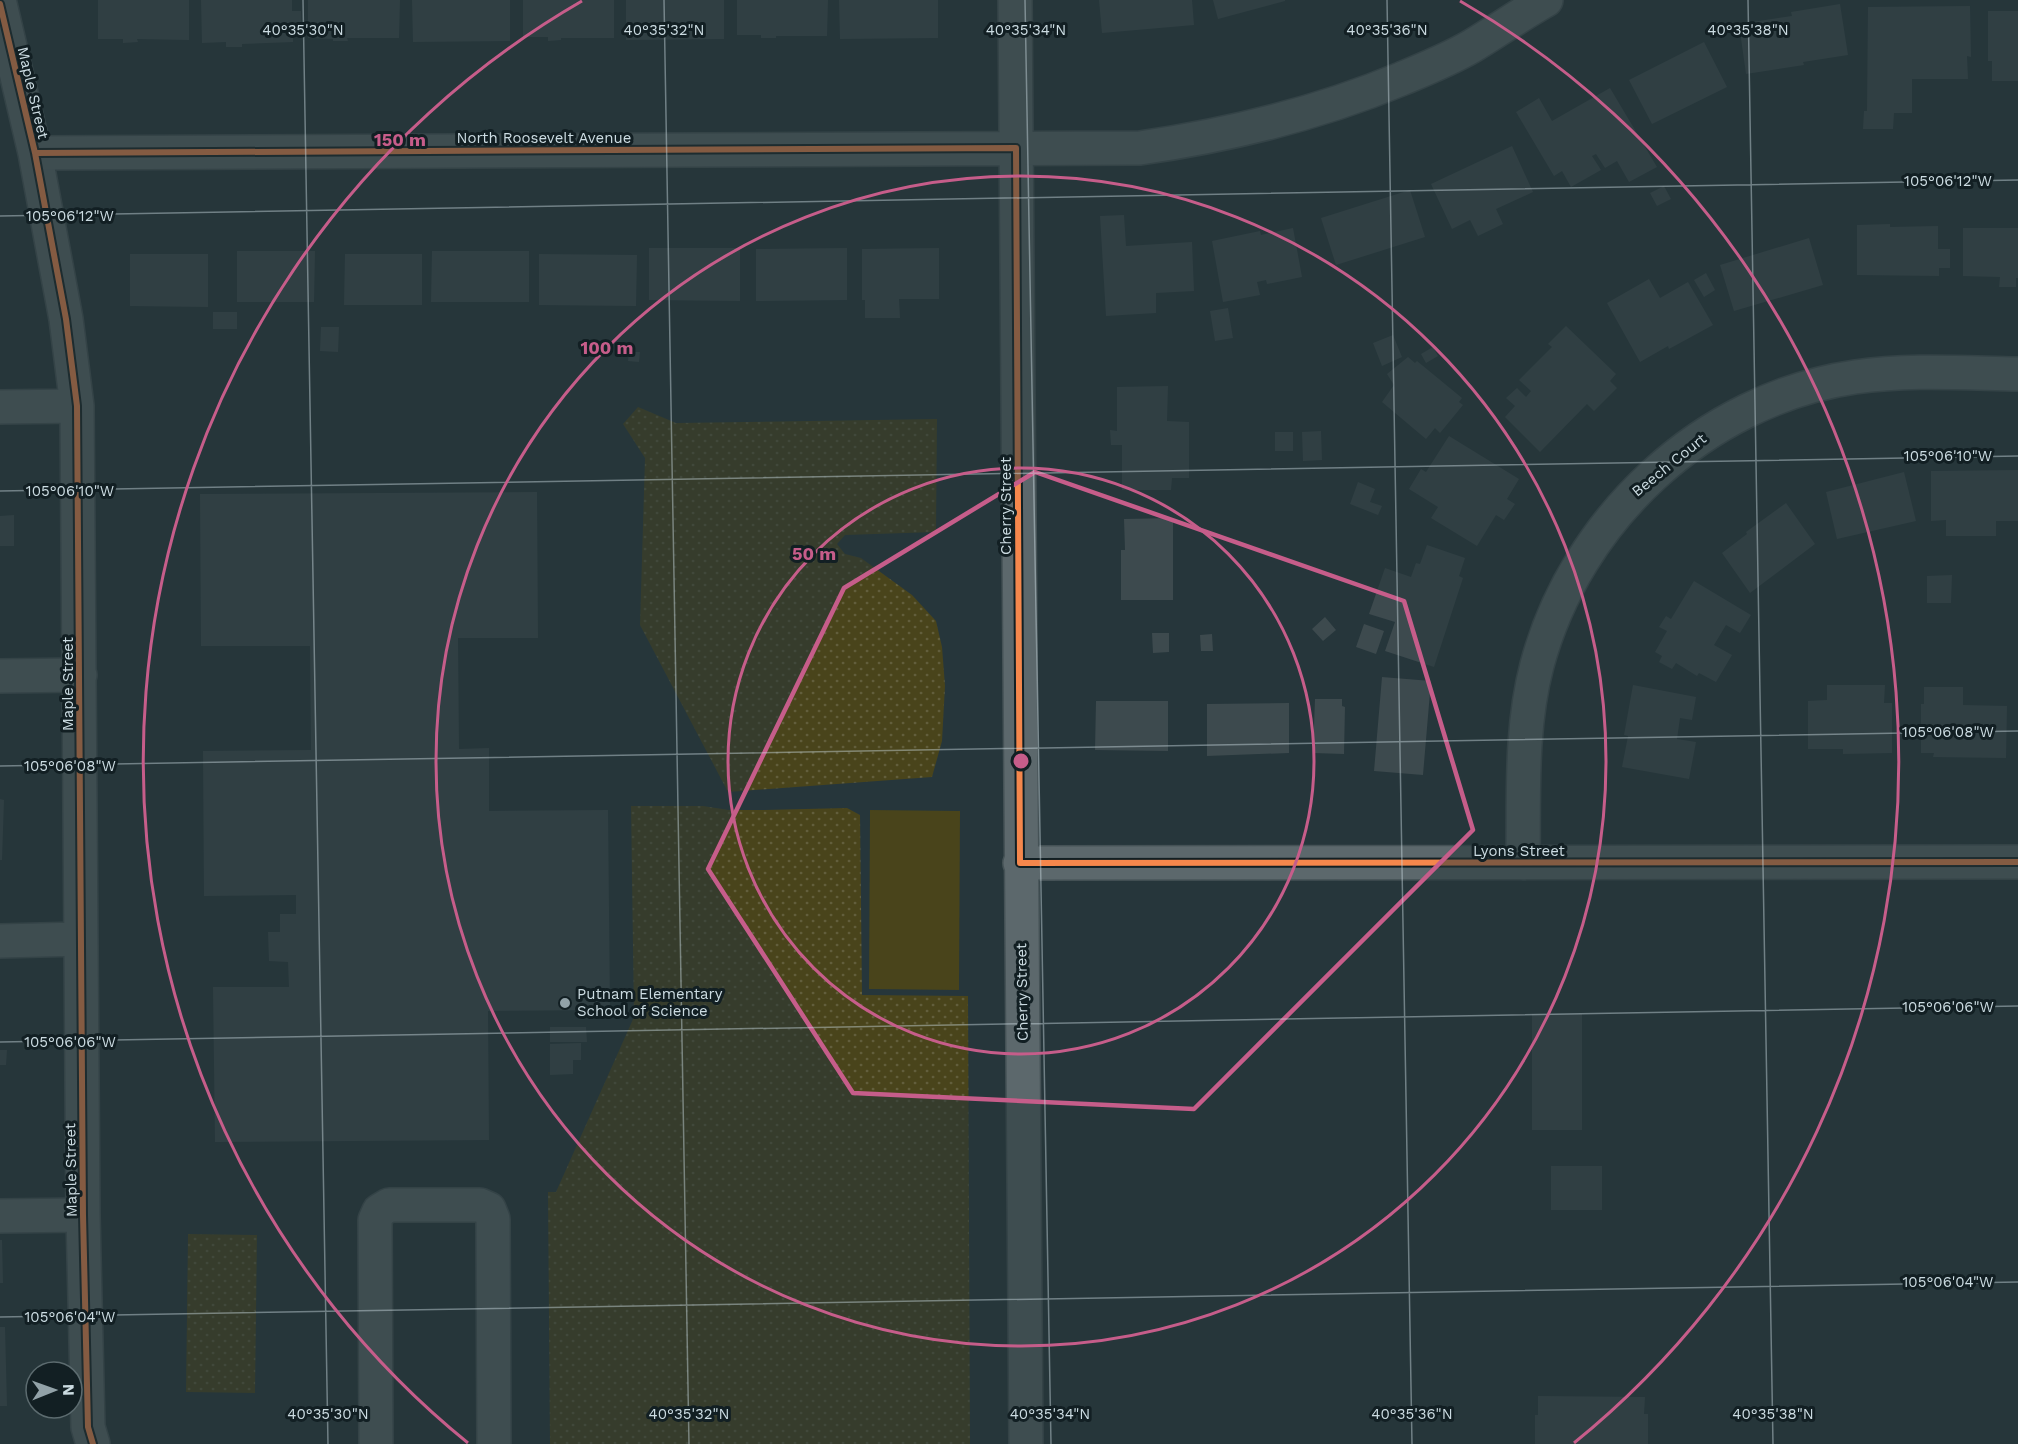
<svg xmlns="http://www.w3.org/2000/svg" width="2018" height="1444" viewBox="0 0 2018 1444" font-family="'Work Sans',sans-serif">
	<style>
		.grass { fill: #49441b }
		.park { fill: url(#park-dots) }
		.building { fill: #3d4a4e }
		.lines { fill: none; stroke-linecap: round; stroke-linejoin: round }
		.minor-casing { stroke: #455256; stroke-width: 36 }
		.minor { stroke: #5c686c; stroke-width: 33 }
		.cycleway-casing { stroke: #121f23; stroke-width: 10 }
		.cycleway { stroke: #f5874c; stroke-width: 6 }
		.marked { fill: none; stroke: #c65d8a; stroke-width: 4.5; stroke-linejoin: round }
		.ticks { fill: none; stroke: #ccdce2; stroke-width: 1.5; stroke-opacity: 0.45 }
		.ring { fill: none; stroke: #c65d8a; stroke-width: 3 }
		.poi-dot { fill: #92a2a8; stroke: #121f23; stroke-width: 2 }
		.labels { text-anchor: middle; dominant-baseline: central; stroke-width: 6; stroke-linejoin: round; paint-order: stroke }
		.street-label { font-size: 15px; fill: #ccdce2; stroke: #121f23 }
		.poi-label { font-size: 15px; fill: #ccdce2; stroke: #121f23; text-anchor: start }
		.ticks-label { font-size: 15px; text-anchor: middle; fill: #ccdce2; stroke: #121f23; stroke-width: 6; stroke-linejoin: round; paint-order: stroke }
		.centre { fill: #c65d8a; stroke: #121f23; stroke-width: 3 }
		.ring-label { font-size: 18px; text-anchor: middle; font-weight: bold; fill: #c65d8a; stroke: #121f23; stroke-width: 6; stroke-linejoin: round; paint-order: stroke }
	</style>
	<defs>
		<pattern id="park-dots" width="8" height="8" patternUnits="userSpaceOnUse" patternTransform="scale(1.5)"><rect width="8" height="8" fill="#49441b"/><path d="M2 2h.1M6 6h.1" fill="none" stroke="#625e3c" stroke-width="1.8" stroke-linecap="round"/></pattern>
	</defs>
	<rect width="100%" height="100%" fill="#26363b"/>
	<path class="grass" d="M 870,810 L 960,811 L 959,990 L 869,989 Z"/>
	<path class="park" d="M 638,407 L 676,423 L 937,419 L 936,532 L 845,535 L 837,544 L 845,554 L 861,558 L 912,595 L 936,621 L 942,647 L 945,686 L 942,741 L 932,777 L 728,792 L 640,625 L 645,458 L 623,424 Z
		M 631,806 L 703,806 L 729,810 L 764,810 L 847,808 L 860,815 L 862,995 L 968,996 L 970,1444 L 550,1444 L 548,1192 L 556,1192 L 634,1017 Z
		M 188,1234 L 257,1235 L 255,1393 L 186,1392 Z"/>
	<path class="building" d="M 98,0 L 189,0 L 189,40 L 137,39 L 138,42 L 123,43 L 123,39 L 98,39 Z
		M 201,0 L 292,0 L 292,11 L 301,11 L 302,33 L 293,33 L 293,42 L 242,44 L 242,47 L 226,47 L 226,42 L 202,43 Z
		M 308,0 L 400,0 L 399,38 L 347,38 L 348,41 L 333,41 L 333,39 L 308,38 Z
		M 412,0 L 510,0 L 510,41 L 413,42 Z
		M 523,0 L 614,0 L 614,38 L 561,38 L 561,40 L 548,41 L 548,37 L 523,37 Z
		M 626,0 L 724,0 L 724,39 L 626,40 Z
		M 737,0 L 828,0 L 827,36 L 776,36 L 776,38 L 761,38 L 761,35 L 737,35 Z
		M 839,0 L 938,0 L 938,38 L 840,39 Z
		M 1099,0 L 1192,0 L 1194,25 L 1102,33 Z
		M 1213,0 L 1285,0 L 1285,1 L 1218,19 Z
		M 1840,4 L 1848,55 L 1803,62 L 1804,65 L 1746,74 L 1739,24 L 1792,16 L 1791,12 Z
		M 1970,6 L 1971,57 L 1967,56 L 1968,79 L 1912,79 L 1912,113 L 1894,113 L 1893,129 L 1863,129 L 1864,111 L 1867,111 L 1868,7 Z
		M 1988,11 L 2018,11 L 2018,81 L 1992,81 L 1992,61 L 1988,61 Z
		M 1704,42 L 1727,87 L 1652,124 L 1629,80 Z
		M 1610,88 L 1657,167 L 1629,182 L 1617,161 L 1605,168 L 1596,154 L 1592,156 L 1601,170 L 1571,187 L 1562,171 L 1554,176 L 1516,112 L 1539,98 L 1552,121 Z
		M 1512,146 L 1533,192 L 1496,209 L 1503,224 L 1478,236 L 1470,220 L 1452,229 L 1431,184 Z
		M 1664,186 L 1671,199 L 1657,206 L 1650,193 Z
		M 1410,190 L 1425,237 L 1336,265 L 1321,218 Z
		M 1124,215 L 1126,246 L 1192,242 L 1194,291 L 1156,293 L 1156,313 L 1106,316 L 1100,216 Z
		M 1890,224 L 1890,227 L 1938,226 L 1938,249 L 1950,249 L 1950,268 L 1939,268 L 1939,276 L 1857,275 L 1857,225 Z
		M 1293,228 L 1302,277 L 1267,284 L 1266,280 L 1257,282 L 1260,295 L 1223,302 L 1212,241 L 1260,231 L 1261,235 Z
		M 1963,228 L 2018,228 L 2018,278 L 2016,278 L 2016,287 L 1999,287 L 2000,277 L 1963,276 Z
		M 1809,238 L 1823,285 L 1734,311 L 1720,265 Z
		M 649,248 L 740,248 L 740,301 L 649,300 Z
		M 847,248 L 847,300 L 756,301 L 756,249 Z
		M 939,248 L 939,299 L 899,299 L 900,318 L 865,318 L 865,300 L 862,300 L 862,249 Z
		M 237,251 L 315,251 L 314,302 L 237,302 Z
		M 432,251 L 529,251 L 529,302 L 431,302 Z
		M 130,254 L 208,254 L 208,307 L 130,306 Z
		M 345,254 L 422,254 L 422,305 L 344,305 Z
		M 539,254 L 637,255 L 636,306 L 539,305 Z
		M 1706,273 L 1715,290 L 1704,297 L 1694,280 Z
		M 1649,279 L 1660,298 L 1688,282 L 1713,325 L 1669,349 L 1668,346 L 1640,362 L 1607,303 Z
		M 1228,308 L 1233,338 L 1215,341 L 1210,311 Z
		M 213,312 L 237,312 L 237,329 L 213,329 Z
		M 1566,326 L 1616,374 L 1610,381 L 1617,388 L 1594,411 L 1587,404 L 1540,452 L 1505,417 L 1515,406 L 1506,398 L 1517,388 L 1526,397 L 1531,391 L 1519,380 L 1552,347 L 1548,344 Z
		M 321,327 L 339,327 L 338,352 L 320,351 Z
		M 1393,335 L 1402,357 L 1382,366 L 1373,343 Z
		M 1433,347 L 1438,356 L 1426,363 L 1421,354 Z
		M 629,352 L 640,352 L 639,362 L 628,361 Z
		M 1408,357 L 1415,363 L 1417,361 L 1462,398 L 1459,402 L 1463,405 L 1440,433 L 1435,428 L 1426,439 L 1382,402 L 1394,385 L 1387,374 Z
		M 1168,386 L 1167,421 L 1189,422 L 1189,478 L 1172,478 L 1171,490 L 1122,490 L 1122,445 L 1111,445 L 1110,430 L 1117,431 L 1117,387 Z
		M 1321,431 L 1322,460 L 1303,461 L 1302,432 Z
		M 1275,432 L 1293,432 L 1293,451 L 1275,451 Z
		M 1449,436 L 1519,479 L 1507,499 L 1515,504 L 1504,520 L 1496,515 L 1477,546 L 1431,518 L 1438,507 L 1409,489 L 1421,469 L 1426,472 Z
		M 2018,470 L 2018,521 L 1996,521 L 1996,536 L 1946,536 L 1946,520 L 1931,521 L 1931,471 Z
		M 1904,472 L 1916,521 L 1837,539 L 1826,492 Z
		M 1358,482 L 1375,489 L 1370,502 L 1382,506 L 1378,515 L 1350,504 Z
		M 537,492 L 538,638 L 458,638 L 459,749 L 489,748 L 489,811 L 608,810 L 610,1010 L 488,1011 L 489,1140 L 215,1142 L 213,987 L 289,987 L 288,962 L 269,961 L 268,932 L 280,932 L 280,914 L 296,914 L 296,895 L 204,896 L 203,751 L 311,750 L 310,646 L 201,646 L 200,494 Z
		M 1786,503 L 1815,544 L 1750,593 L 1722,553 L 1747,534 L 1746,532 Z
		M 14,515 L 14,546 L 0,546 L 0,516 Z
		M 1173,518 L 1173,600 L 1121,600 L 1121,550 L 1125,550 L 1124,519 Z
		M 1427,545 L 1465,558 L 1459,576 L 1463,578 L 1434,667 L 1385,651 L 1395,622 L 1369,614 L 1385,568 L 1411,577 L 1416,563 L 1420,564 Z
		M 1952,575 L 1951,603 L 1927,603 L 1927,576 Z
		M 1694,581 L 1751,615 L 1740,633 L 1726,625 L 1714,645 L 1732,655 L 1716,682 L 1699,673 L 1697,676 L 1676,663 L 1672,669 L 1659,662 L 1662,656 L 1655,652 L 1667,631 L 1659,627 L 1666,616 L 1671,619 Z
		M 1325,617 L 1336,630 L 1323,641 L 1312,629 Z
		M 1364,624 L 1384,631 L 1376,654 L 1356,647 Z
		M 1152,633 L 1169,633 L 1169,652 L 1153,653 Z
		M 1212,634 L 1213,651 L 1201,651 L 1200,635 Z
		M 1382,677 L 1431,681 L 1423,775 L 1374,771 Z
		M 1633,685 L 1696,697 L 1692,720 L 1680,718 L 1677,739 L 1696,742 L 1689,779 L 1622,767 L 1628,736 L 1624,735 Z
		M 1827,685 L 1885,685 L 1884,703 L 1892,703 L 1892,753 L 1843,754 L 1843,749 L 1808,749 L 1808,701 L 1827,700 Z
		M 1924,687 L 1963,687 L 1963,705 L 2007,706 L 2006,758 L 1933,757 L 1934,753 L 1921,753 L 1921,704 L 1924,704 Z
		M 1315,699 L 1342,699 L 1342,706 L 1345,707 L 1344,754 L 1313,753 Z
		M 1096,701 L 1168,701 L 1168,751 L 1095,750 Z
		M 1289,703 L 1289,753 L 1207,756 L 1207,704 Z
		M 0,799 L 4,800 L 2,860 L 0,860 Z
		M 1532,1014 L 1582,1014 L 1582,1130 L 1532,1130 Z
		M 550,1027 L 586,1027 L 587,1042 L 550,1042 Z
		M 581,1043 L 581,1060 L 573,1060 L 573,1074 L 550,1075 L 550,1044 Z
		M 0,1050 L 7,1050 L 6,1065 L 0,1065 Z
		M 1551,1166 L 1602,1166 L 1602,1210 L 1551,1210 Z
		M 0,1240 L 2,1240 L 3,1283 L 0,1283 Z
		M 0,1327 L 5,1327 L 7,1406 L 0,1406 Z
		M 1538,1396 L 1645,1397 L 1644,1414 L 1648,1414 L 1648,1444 L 1535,1444 L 1535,1415 L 1538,1415 Z"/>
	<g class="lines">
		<defs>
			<path id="minor" d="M 1015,0 L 1026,1444
				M 0,4 L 35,153 L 66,319 L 77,406 L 83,1215 L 88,1427 L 93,1444
				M 35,153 L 1140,148 C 1230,135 1317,114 1401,79 C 1425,69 1450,59 1472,46 C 1497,31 1521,14 1546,0
				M 0,407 L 77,406
				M 0,676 L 80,675
				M 1020,863 L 2018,862
				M 1523,863 C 1524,797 1520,729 1537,665 C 1576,519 1704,399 1855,377 C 1909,369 1964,373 2018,374
				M 0,941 L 81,939
				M 0,1216 L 83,1215
				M 376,1444 L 375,1220 L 379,1211 L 389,1205 L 480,1205 L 489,1209 L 493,1219 L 494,1444"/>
		</defs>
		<use href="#minor" class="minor-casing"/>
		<use href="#minor" class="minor"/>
		<defs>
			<path id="cycleway" d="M 0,4 L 35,153 L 66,319 L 77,406 L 83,1215 L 88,1427 L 93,1444
				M 35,153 L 1016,148 L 1020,863 L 2018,862"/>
		</defs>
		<use href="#cycleway" class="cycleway-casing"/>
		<use href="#cycleway" class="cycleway"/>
	</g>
	<path d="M0 0H2018V1444H0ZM 1035,472 L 1404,601 L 1473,830 L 1194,1109 L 853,1093 L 708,869 L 844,588 Z" fill="#26363b" fill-opacity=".55" fill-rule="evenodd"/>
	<path class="marked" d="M 1035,472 L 1404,601 L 1473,830 L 1194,1109 L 853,1093 L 708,869 L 844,588 Z"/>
	<path class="ticks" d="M 303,0 L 328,1444M 664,0 L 689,1444M 1025,0 L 1051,1444M 1387,0 L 1412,1444M 1748,0 L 1773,1444M 0,216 L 2018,180M 0,491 L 2018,456M 0,766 L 2018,731M 0,1042 L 2018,1006M 0,1317 L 2018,1282"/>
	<g class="ring">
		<circle cx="1021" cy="761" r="293"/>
		<circle cx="1021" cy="761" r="585"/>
		<path d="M468 1443A878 878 0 0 1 582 1M1460 1A878 878 0 0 1 1574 1443"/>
	</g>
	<circle class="poi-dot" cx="565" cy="1003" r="6"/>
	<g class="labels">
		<g class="street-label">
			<text transform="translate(33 93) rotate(77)">Maple Street</text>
			<text x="544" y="138">North Roosevelt Avenue</text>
			<text transform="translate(1669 465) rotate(-39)">Beech Court</text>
			<text transform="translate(1006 506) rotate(-90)">Cherry Street</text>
			<text transform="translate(68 684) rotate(-90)">Maple Street</text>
			<text x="1519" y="851">Lyons Street</text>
			<text transform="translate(1022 992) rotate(-91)">Cherry Street</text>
			<text transform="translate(71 1170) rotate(-91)">Maple Street</text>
		</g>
		<g class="poi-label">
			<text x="577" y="994">Putnam Elementary<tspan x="577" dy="17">School of Science</tspan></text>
		</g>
	</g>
	<g class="ticks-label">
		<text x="303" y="35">40°35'30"N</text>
		<text x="664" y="35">40°35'32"N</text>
		<text x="1026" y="35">40°35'34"N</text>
		<text x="1387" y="35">40°35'36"N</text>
		<text x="1748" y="35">40°35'38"N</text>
		<text x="1948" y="186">105°06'12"W</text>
		<text x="70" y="221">105°06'12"W</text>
		<text x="1948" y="461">105°06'10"W</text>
		<text x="70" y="496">105°06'10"W</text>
		<text x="1948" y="737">105°06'08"W</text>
		<text x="70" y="771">105°06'08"W</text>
		<text x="1948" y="1012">105°06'06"W</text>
		<text x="70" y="1047">105°06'06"W</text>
		<text x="1948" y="1287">105°06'04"W</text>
		<text x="70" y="1322">105°06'04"W</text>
		<text x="328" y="1419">40°35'30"N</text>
		<text x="689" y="1419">40°35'32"N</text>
		<text x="1050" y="1419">40°35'34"N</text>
		<text x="1412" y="1419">40°35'36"N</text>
		<text x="1773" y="1419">40°35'38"N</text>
	</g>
	<circle cx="1021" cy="761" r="9" class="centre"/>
	<g class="ring-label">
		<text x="400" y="146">150 m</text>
		<text x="607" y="354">100 m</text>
		<text x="814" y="560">50 m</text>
	</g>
	<g transform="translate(54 1390) rotate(89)"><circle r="28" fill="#121f23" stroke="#5c6b6f" stroke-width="1.5"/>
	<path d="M0-4.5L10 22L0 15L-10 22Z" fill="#92a2a8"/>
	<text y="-9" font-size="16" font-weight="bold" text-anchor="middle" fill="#ccdce2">N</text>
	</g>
</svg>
